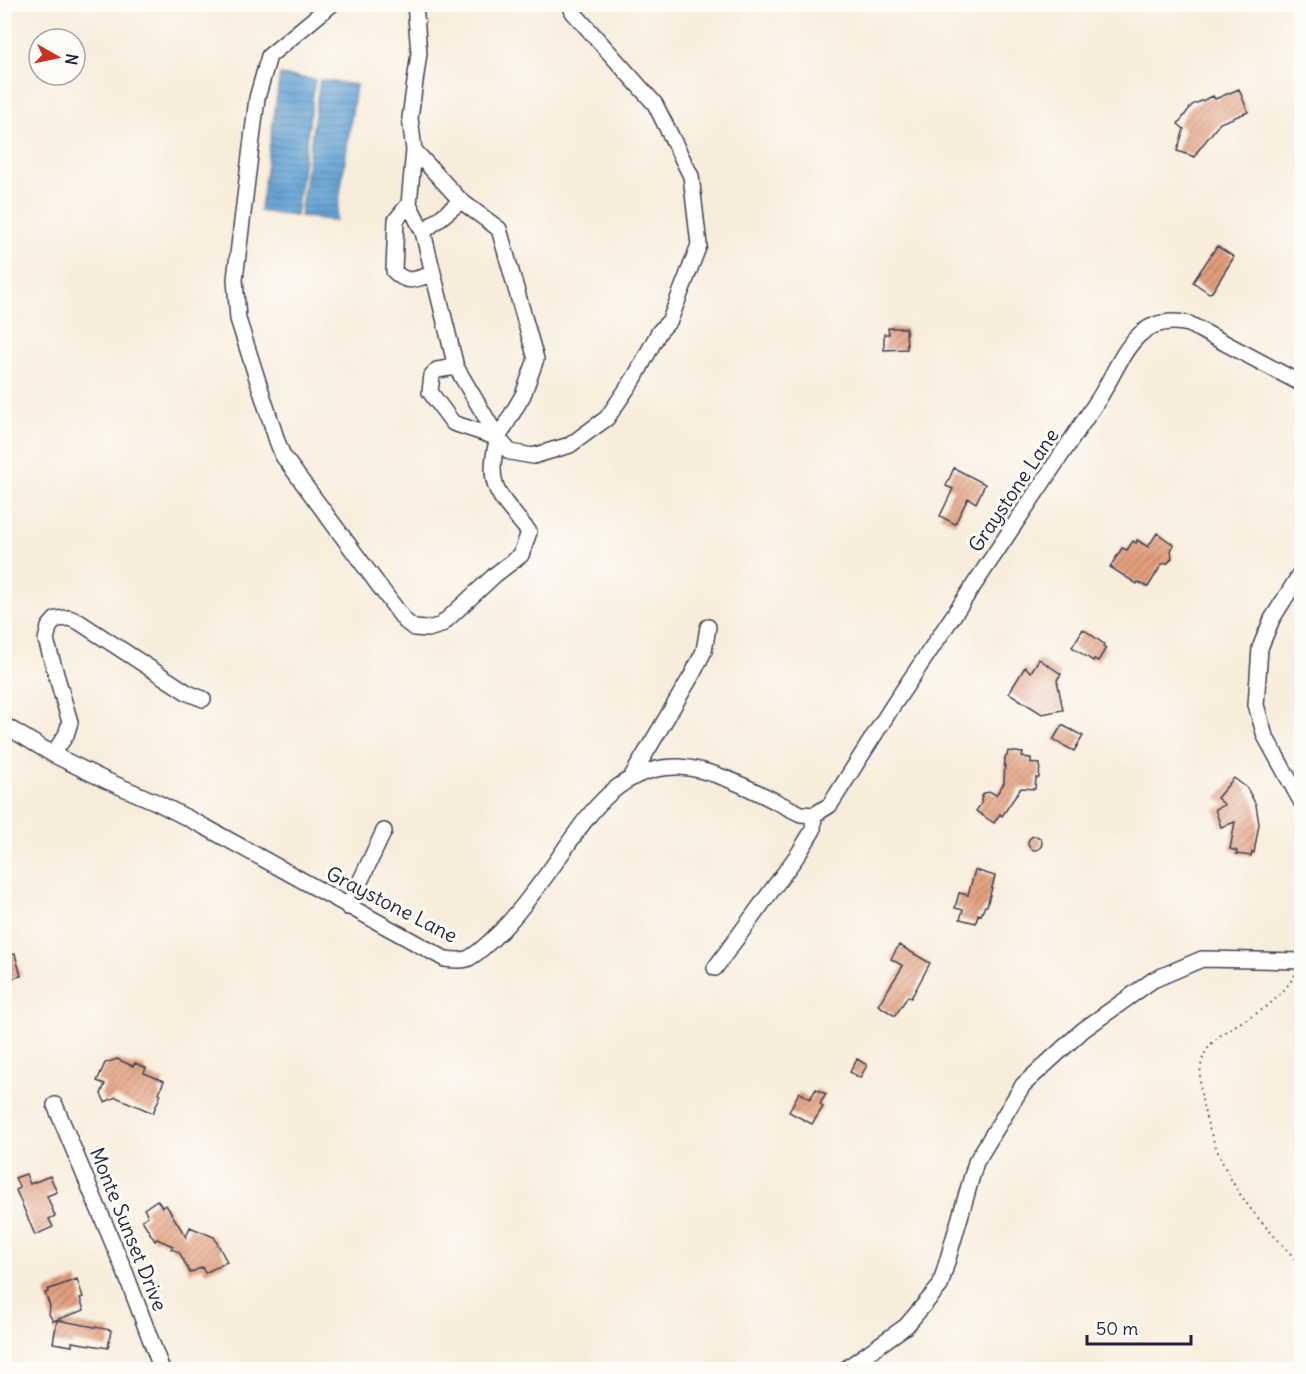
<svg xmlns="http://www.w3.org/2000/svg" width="1306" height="1374" viewBox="0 0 1306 1374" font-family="Delius,sans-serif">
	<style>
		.water { fill: url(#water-rules); stroke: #406186; stroke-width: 1.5 }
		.building { fill: url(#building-hatch) }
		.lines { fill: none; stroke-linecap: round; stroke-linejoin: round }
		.minor-casing { stroke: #424053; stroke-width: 18 }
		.path { stroke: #424053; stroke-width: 2; stroke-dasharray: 1.5 4.5; stroke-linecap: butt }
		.minor { stroke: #fff; stroke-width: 15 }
		.labels { text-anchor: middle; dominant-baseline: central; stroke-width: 6; stroke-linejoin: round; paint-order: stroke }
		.street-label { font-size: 20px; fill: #22223b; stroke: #fdfcf7 }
	</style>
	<defs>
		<pattern id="water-rules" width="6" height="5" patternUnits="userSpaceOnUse" patternTransform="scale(1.5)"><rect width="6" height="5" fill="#5fa0d2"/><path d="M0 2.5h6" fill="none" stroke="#4e82ac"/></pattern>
		<pattern id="building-hatch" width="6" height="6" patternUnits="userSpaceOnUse" patternTransform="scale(1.5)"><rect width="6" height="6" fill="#e39f7d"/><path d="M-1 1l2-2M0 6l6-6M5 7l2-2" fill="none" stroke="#b88168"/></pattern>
	</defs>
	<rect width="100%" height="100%" fill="#fdfcf7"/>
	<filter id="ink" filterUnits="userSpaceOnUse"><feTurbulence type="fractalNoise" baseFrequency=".0167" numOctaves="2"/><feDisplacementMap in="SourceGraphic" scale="12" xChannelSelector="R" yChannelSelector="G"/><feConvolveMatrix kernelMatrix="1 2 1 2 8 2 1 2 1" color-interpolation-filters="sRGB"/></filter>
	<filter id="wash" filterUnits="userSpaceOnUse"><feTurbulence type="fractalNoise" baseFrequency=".008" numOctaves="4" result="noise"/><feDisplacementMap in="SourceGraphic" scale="24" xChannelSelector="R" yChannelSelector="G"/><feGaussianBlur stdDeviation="1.35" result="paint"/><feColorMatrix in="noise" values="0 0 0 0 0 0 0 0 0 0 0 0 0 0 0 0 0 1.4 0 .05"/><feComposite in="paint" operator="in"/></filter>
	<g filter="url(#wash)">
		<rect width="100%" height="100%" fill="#f8eddb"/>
		<path class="water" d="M 280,75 L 315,80 L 296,216 L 260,211 Z
			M 320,80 L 356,85 L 336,221 L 300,216 Z"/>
		<g id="blocks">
			<path class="building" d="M 1239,89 L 1248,112 L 1220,123 L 1197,152 L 1195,157 L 1177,151 L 1184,129 L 1178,124 L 1192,105 L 1213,96 L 1215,99 Z
				M 1217,246 L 1234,257 L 1212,292 L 1209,293 L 1193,282 Z
				M 888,328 L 906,328 L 907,349 L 884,350 L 884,334 L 889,334 Z
				M 954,468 L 985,484 L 976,503 L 968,498 L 955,524 L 940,516 L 953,489 L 946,486 Z
				M 1157,533 L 1174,545 L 1171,550 L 1172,558 L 1168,563 L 1162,564 L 1148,587 L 1138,582 L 1137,584 L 1110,567 L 1122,548 L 1127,550 L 1133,541 L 1136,543 L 1137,540 L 1148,547 Z
				M 1083,629 L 1104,644 L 1103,646 L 1106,648 L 1098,661 L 1094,659 L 1093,661 L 1072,647 Z
				M 1039,659 L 1061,674 L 1057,680 L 1063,710 L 1042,714 L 1009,693 L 1025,667 L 1031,672 Z
				M 1062,725 L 1083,736 L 1074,751 L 1053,740 Z
				M 1008,751 L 1023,753 L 1022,757 L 1031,758 L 1031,763 L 1040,764 L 1039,778 L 1036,778 L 1035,789 L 1021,788 L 1002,816 L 1000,814 L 994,823 L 976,811 L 981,804 L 981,798 L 984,793 L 991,792 L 996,795 L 1004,783 L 1005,757 L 1007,756 Z
				M 1234,778 L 1247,788 L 1256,805 L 1259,824 L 1254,853 L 1252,852 L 1251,856 L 1236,854 L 1237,851 L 1230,849 L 1235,822 L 1221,827 L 1215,809 L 1225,805 L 1217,798 Z
				M1028 843a7 7 0 1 1 14 0a7 7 0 1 1-14 0Z
				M 975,870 L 995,876 L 987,906 L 985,906 L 981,915 L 978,914 L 976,923 L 960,919 L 963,910 L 955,908 L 959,893 L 968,895 Z
				M 899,945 L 930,963 L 914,993 L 911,998 L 908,996 L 895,1016 L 878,1005 L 903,966 L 891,959 Z
				M 15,954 L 21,976 L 4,980 L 4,956 Z
				M 117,1059 L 133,1066 L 135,1063 L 146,1068 L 144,1073 L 164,1081 L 159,1093 L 161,1094 L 153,1113 L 116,1097 L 105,1102 L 101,1094 L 105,1084 L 97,1081 L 105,1063 Z
				M 857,1059 L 867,1065 L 860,1078 L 850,1072 Z
				M 816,1089 L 826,1094 L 820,1104 L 823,1107 L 812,1124 L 789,1112 L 799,1092 L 810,1099 Z
				M 26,1174 L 30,1184 L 50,1176 L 57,1192 L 47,1196 L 55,1216 L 49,1219 L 53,1227 L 35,1235 L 16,1190 L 20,1188 L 15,1178 Z
				M 157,1200 L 162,1207 L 166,1205 L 186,1237 L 190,1227 L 214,1237 L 227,1262 L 205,1273 L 202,1267 L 190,1273 L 179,1252 L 171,1249 L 173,1246 L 157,1239 L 155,1241 L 142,1220 L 148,1216 L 144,1209 Z
				M 77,1279 L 83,1297 L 80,1298 L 84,1310 L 53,1321 L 49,1314 L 50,1306 L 45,1293 L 48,1292 L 47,1290 Z
				M 57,1320 L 111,1330 L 108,1348 L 72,1342 L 72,1346 L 53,1343 Z"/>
		</g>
	</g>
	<g filter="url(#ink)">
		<use href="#blocks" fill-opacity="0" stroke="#424053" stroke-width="1.5"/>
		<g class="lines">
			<defs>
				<path id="minor" d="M 332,4 L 269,56 L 257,98 L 235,279 L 238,319 L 277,441 L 283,456 L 405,621 L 414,628 L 428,629 L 441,625 L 496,574 L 521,555 L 529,532 C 500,496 484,487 498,438 L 456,367 L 423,232 L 409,204 L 414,150
					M 415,4 L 419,53 L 410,118 L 414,150 L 461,201 L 499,229 L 536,359 L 523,395 L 498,438 L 510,452 L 533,456 L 570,445 L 607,418 L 635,377 L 659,332 L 670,320 L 699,245 L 691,176 L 655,104 L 573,12 L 570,4
					M 409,204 L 396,220 L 394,271 C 407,285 416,279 432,274
					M 423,232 L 461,201
					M 456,367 L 437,370 L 432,375 L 430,392 L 453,423 L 498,438
					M 1302,571 L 1272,619 L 1260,648 L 1256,705 L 1265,736 L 1302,803
					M 4,725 L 54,755 L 105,780 L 156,802 L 207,828 L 445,959 C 452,960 460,961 467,959 C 480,953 492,939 502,930 C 521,910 537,888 553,866 C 585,820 616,765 679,767 C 719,769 765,797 801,814 L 814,815 L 830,805 L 892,707 L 1098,400 C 1122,363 1133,311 1189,324 L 1302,384
					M 53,754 L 66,735 L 70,722 L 46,640 L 49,627 L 56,619 L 69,618 L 79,622 L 188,693 L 203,699
					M 632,776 L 692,675 L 704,651 L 708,627
					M 348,907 L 384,831
					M 715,968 L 799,853 L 813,830 L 814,815
					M 55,1105 L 125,1272 L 162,1370
					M 844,1370 L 906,1326 L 940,1286 L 976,1162 L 1023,1085 L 1083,1030 L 1153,980 L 1202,959 L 1302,961"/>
			</defs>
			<use href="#minor" class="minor-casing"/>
			<path class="path" d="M 1295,975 C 1284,992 1270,1006 1252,1016 C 1237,1025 1219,1033 1208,1048 C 1184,1081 1220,1167 1242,1197 C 1260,1223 1282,1243 1302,1267"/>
			<use href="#minor" class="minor"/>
		</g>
	</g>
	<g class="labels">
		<g class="street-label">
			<text transform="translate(1013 490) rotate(-56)">Graystone Lane</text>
			<text transform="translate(392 904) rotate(27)">Graystone Lane</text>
			<text transform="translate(129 1229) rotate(68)">Monte Sunset Drive</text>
		</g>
	</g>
	<rect width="1306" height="1374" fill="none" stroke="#fdfcf7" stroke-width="24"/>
	<g transform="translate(57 57) rotate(99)"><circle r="28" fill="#fdfcf7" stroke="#a5a5ac" stroke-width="1.5"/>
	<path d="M0-4.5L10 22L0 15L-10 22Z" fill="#c8321e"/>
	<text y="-9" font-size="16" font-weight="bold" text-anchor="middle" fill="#22223b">N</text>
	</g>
	<path d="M1087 1335v9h104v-9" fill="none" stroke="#22223b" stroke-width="3"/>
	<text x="1096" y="1335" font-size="18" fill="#22223b" stroke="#fdfcf7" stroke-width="4.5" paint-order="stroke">50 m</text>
</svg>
